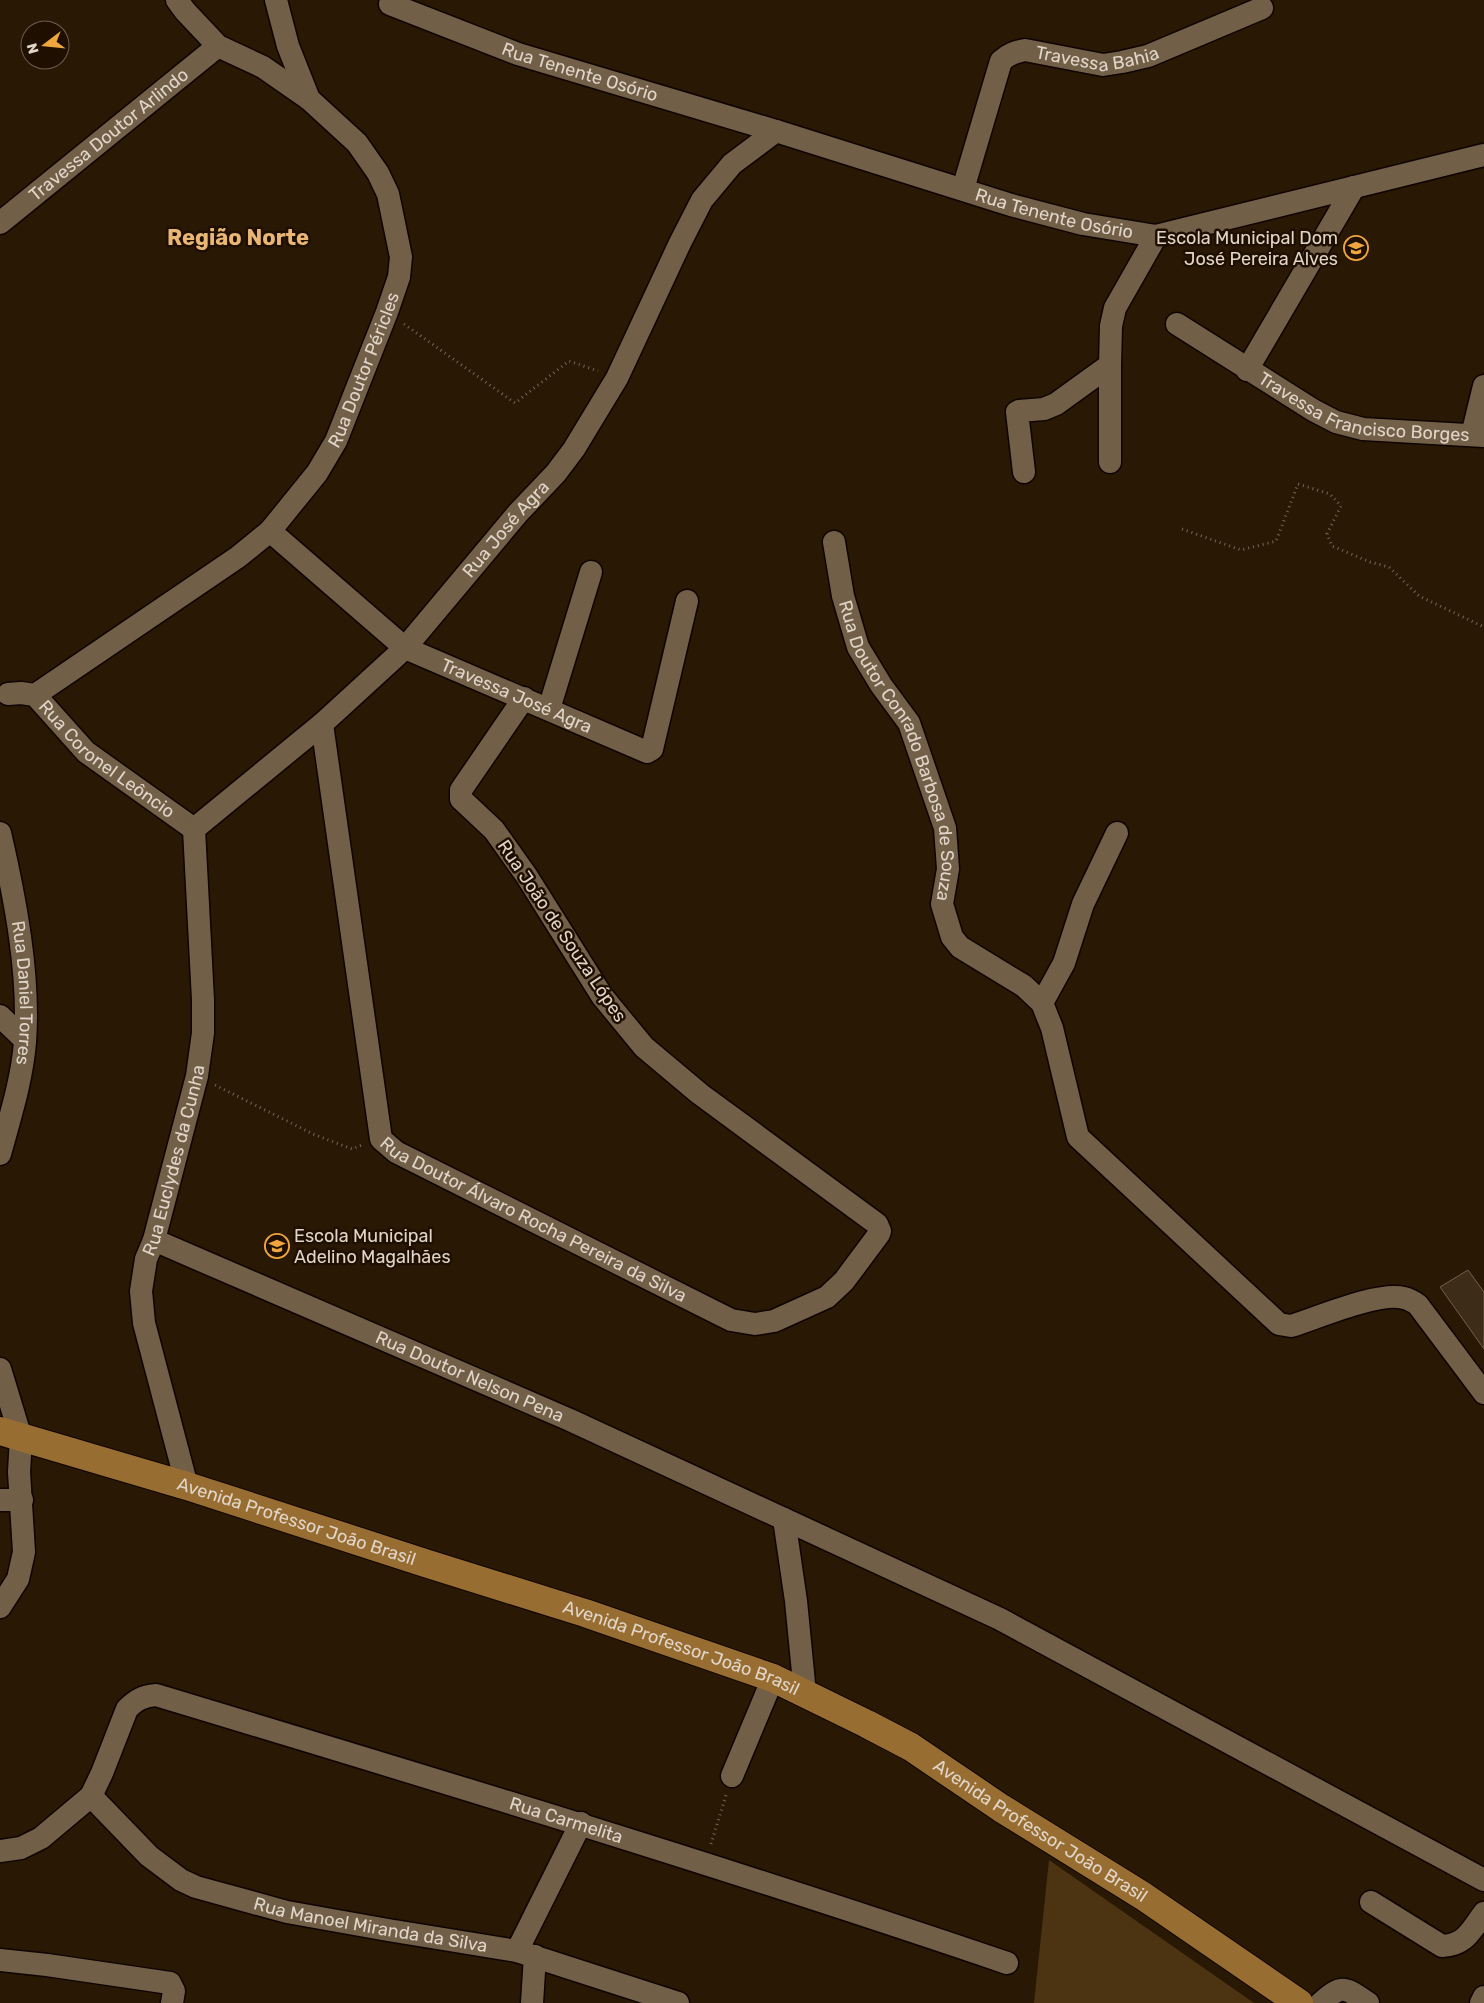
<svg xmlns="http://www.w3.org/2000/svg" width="1484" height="2003" viewBox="0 0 1484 2003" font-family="Rubik,sans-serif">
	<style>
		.green { fill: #4c3312 }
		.building { fill: #3d2c17; stroke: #736049 }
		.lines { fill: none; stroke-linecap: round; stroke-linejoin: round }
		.minor-casing { stroke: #100400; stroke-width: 25 }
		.major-casing { stroke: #100400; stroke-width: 30 }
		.path { stroke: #756756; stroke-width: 3; stroke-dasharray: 1 4; stroke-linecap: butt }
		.minor { stroke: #725f48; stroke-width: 22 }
		.major { stroke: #976d32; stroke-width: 28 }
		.labels { text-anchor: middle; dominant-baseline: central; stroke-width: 5; stroke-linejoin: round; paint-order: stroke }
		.street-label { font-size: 18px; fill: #e0d5c8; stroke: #1f0f00 }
		.poi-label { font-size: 18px; fill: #e0d5c8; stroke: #1f0f00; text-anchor: end }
		.district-label { font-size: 22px; font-weight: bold; fill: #e9b676; stroke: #1f0f00 }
	</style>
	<rect width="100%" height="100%" fill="#281804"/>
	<path class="green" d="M 1049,1860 L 1254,2003 L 1034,2003 Z"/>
	<path class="building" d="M 1468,1270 L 1484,1292 L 1484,1349 L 1440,1287 Z"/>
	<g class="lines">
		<defs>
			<g id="minor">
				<path d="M 276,0 L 288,46 L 309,99"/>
				<path id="s1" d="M 390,4 L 518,54 L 776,131"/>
				<path id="s2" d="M 963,189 L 1001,61 C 1009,54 1015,52 1025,50 L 1103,65 L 1122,62 L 1148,56 L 1262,8"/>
				<path id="s3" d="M 0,223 L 218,46"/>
				<path id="s4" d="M 1177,324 L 1313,410 L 1336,422 L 1363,429 L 1484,436"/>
				<path d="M 1247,370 L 1354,187"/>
				<path d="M 1472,435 L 1484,386"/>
				<path d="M 1110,462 L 1110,365 L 1111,326 L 1115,308 L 1156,236"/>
				<path d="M 1024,472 L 1017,412 L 1019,411 L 1044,409 L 1056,404 L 1110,365"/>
				<path id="s5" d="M 270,531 L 405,648 L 647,752 L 652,749 L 687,601"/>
				<path id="s6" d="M 834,542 L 843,596 L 858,647 L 881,685 L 909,723 L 945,828 L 948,869 L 942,904 L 952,937 L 960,947 L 1024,986 L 1042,1003 L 1052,1028 L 1078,1137 L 1279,1324 L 1291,1326 C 1317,1318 1379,1291 1404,1298 C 1409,1299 1414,1302 1418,1305 L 1484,1393"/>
				<path id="s7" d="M 8,694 L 21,693 L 35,695 L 86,752 L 194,829"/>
				<path id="s8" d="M 35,695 L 238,557 L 270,531 L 317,473 L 336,441 L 387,312 L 399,277 L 401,257 L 388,194 L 378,173 L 357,143 L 309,99 L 263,67 L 218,46 L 185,11 L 177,0"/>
				<path d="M 549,709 L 591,572"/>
				<path id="s9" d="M 322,724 L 381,1139 L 396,1152 L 731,1320 L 755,1324 L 774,1321 L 827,1297 L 844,1281 L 879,1234 L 880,1231 L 877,1224 L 700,1094 L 644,1047 L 602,996 L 526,875 L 494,830 L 461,799 L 461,790 L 524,698"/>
				<path id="s10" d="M 194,829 L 322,724 L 405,648 L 518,513 L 556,473 L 574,449 L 617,378 L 680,243 L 702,200 L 732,164 L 776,131 L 1011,205 L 1083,224 L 1156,236 L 1484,155"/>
				<path id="s11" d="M 0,833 C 15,898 30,975 25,1042 C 22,1080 10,1117 0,1154"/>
				<path d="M 1042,1003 L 1064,963 L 1083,904 L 1117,833"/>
				<path d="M 0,1016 L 25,1040"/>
				<path id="s12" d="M 154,1240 L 570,1420 L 1000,1619 L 1484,1880"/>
				<path d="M 0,1369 L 21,1438 L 19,1472 L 24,1552 L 18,1579 L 0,1607"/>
				<path id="s13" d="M 187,1486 L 144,1323 L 141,1291 L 146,1259 L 154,1240 L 197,1076 L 203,1033 L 203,1000 L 194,829"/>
				<path d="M 0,1500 L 22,1500"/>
				<path d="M 784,1519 L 796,1601 L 805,1693"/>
				<path d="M 732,1776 L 773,1678"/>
				<path id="s14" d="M 91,1796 L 149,1856 L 181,1880 L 196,1887 L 287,1912 L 388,1930 L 517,1951 L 678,2003"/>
				<path id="s15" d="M 0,1851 L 21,1848 L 41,1838 L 91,1796 L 102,1773 L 127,1709 C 136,1700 143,1696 156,1695 C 441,1781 725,1867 1007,1963"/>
				<path d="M 1371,1902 L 1442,1946 C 1466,1945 1471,1930 1484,1913"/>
				<path d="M 517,1951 L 581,1823"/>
				<path d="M 0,1960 L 47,1965 L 170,1983 L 174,1991 L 172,2003"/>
				<path d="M 532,2003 L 535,1956"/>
				<path d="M 1321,2003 C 1343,1983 1345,1988 1368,2003"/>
				<path d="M 1481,2003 L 1484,1997"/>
			</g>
			<g id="major">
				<path id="s16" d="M 0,1431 L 187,1486 L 425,1563 L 585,1613 L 773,1678 L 867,1724 L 911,1747 L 1001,1808 L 1143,1896 L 1299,2003"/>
			</g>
		</defs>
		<use href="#minor" class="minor-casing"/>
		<use href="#major" class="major-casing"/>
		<path class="path" d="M 404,324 L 515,403 L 569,361 L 598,371
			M 1182,529 L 1241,550 L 1276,541 L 1298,484 L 1330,494 L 1341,506 L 1327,534 L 1332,546 L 1370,562 L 1389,567 L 1419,596 L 1484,627
			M 215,1085 L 313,1134 L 352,1149 L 362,1145
			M 711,1844 L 726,1795"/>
		<use href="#minor" class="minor"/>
		<use href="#major" class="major"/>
	</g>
	<defs>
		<symbol id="school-ring" viewBox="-11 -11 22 22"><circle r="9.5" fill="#1f0f00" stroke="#f0a63e" stroke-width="1.5"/><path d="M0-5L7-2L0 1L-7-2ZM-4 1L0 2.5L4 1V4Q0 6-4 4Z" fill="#f0a63e"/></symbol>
	</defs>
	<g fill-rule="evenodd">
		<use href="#school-ring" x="1342" y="234" width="28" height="28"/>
		<use href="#school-ring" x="263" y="1232" width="28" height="28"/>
	</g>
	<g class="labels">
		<g class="street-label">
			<text stroke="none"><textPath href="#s2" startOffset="234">Travessa Bahia</textPath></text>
			<text stroke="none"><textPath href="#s1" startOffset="202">Rua Tenente Osório</textPath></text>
			<text stroke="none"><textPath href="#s3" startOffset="140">Travessa Doutor Arlindo</textPath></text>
			<text stroke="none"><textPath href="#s10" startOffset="1212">Rua Tenente Osório</textPath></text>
			<text stroke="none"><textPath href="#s8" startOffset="475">Rua Doutor Péricles</textPath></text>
			<text stroke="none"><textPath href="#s4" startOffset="210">Travessa Francisco Borges</textPath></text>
			<text stroke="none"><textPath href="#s10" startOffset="434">Rua José Agra</textPath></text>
			<text stroke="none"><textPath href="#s5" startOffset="300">Travessa José Agra</textPath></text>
			<text stroke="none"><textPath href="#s6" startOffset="222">Rua Doutor Conrado Barbosa de Souza</textPath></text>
			<text stroke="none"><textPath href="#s7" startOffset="124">Rua Coronel Leôncio</textPath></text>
			<text transform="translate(562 931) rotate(56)">Rua João de Souza Lópes</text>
			<text stroke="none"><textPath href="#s11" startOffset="162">Rua Daniel Torres</textPath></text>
			<text stroke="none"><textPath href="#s13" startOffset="336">Rua Euclydes da Cunha</textPath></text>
			<text stroke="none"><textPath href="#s9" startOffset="592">Rua Doutor Álvaro Rocha Pereira da Silva</textPath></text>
			<text stroke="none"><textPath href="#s12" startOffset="344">Rua Doutor Nelson Pena</textPath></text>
			<text stroke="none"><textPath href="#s16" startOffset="310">Avenida Professor João Brasil</textPath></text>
			<text stroke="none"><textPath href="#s16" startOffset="715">Avenida Professor João Brasil</textPath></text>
			<text stroke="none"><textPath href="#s15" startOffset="665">Rua Carmelita</textPath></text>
			<text stroke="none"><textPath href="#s16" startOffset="1120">Avenida Professor João Brasil</textPath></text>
			<text stroke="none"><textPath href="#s14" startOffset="319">Rua Manoel Miranda da Silva</textPath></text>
		</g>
		<g class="poi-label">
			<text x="1338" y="238">Escola Municipal Dom<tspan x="1338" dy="21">José Pereira Alves</tspan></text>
			<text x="294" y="1236" text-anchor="start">Escola Municipal<tspan x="294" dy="21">Adelino Magalhães</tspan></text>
		</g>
		<g class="district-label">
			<text x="238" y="237">Região Norte</text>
		</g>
	</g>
	<g transform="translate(45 45) rotate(254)"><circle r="24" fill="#1f0f00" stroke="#6c5e50"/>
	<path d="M0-4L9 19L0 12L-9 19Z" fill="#f0a63e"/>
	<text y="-8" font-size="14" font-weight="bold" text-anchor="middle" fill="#e0d5c8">N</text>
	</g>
</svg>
